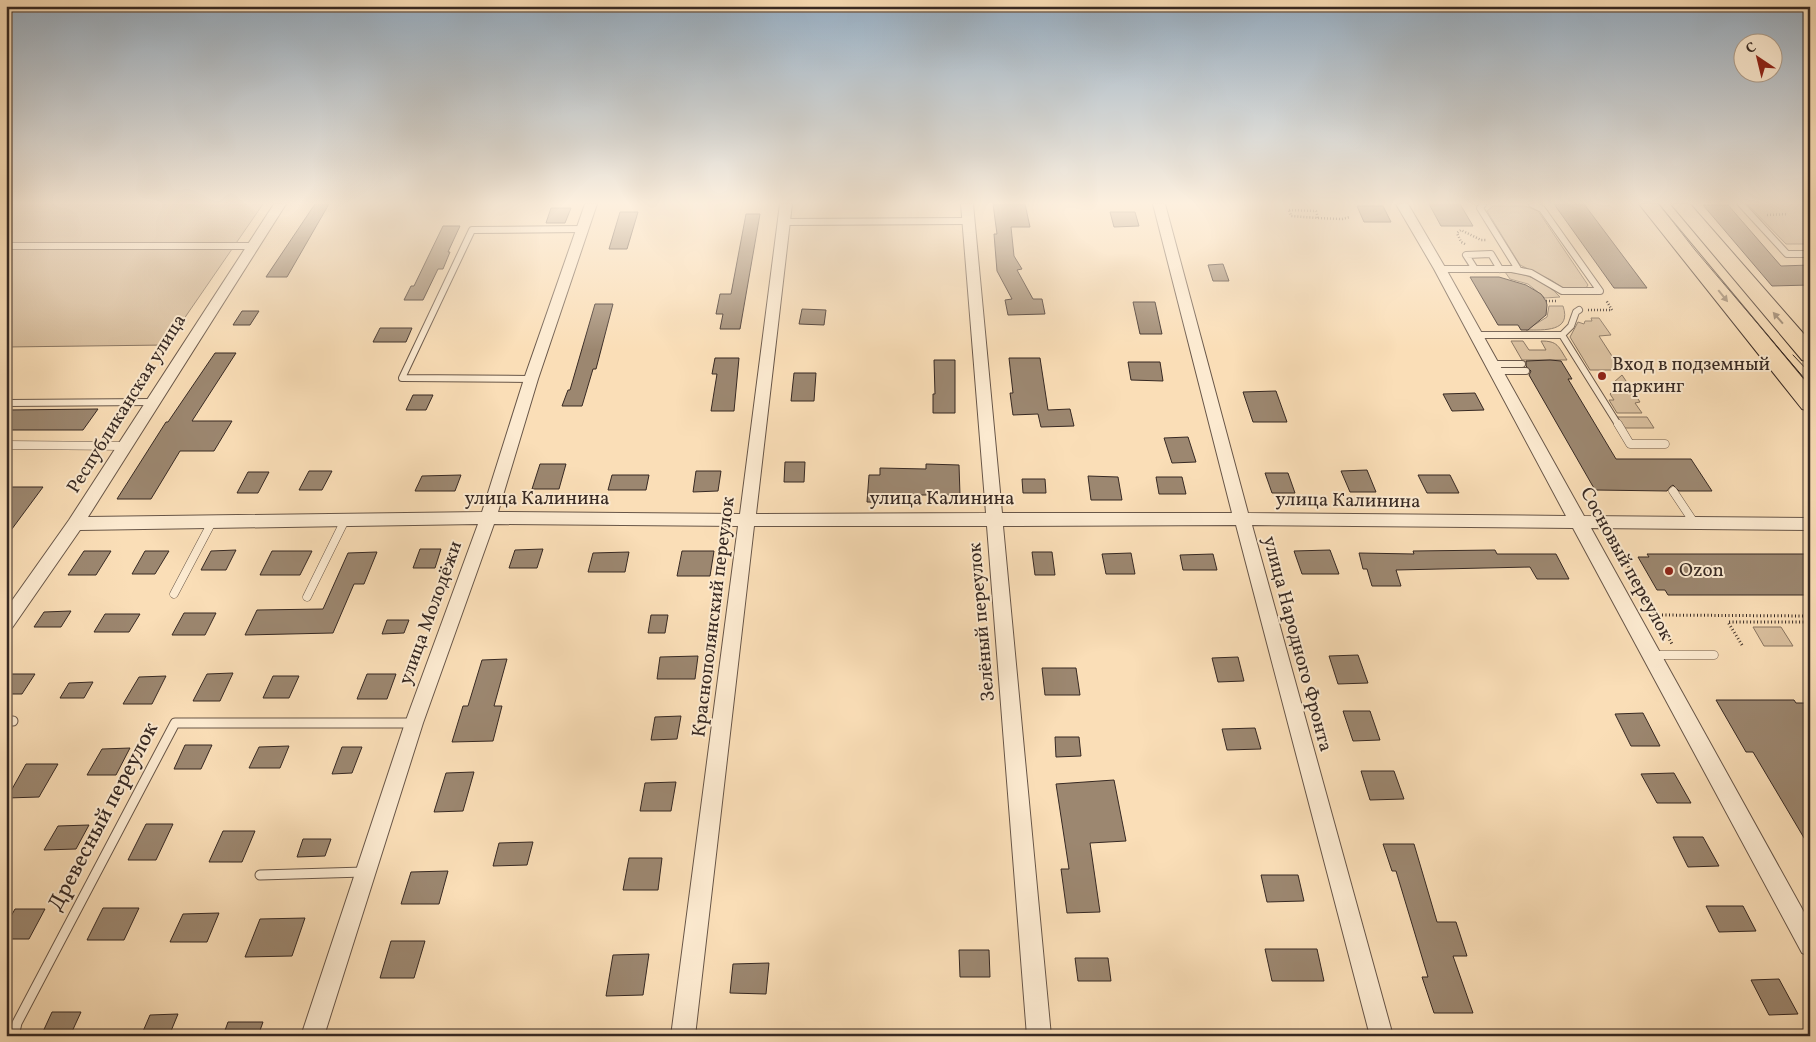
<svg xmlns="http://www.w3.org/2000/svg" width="1816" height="1042" viewBox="0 0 1816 1042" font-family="Vollkorn,serif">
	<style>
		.green { fill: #d9bf9e; stroke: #887460 }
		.building { fill: #9c8770; stroke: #372923 }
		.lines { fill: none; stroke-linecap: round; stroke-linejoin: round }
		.service-far2-casing { stroke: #685648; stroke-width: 8 }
		.service-far1-casing { stroke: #685648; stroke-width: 9 }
		.service-casing { stroke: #685648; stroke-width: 11 }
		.minor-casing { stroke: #685648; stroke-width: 2 }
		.primary-casing { stroke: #372923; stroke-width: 2 }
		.path-far1 { stroke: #372923; stroke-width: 2.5; stroke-dasharray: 1 2; stroke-linecap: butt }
		.path { stroke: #372923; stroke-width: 3; stroke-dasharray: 1 2.5; stroke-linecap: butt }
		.service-far2 { stroke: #fcead0; stroke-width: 6 }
		.service-far1 { stroke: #fcead0; stroke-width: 8 }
		.service { stroke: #fcead0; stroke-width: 9 }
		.minor { fill: #fcead0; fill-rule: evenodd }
		.primary { fill: #fadeb7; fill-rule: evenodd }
		.tram { stroke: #372923; stroke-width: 1 }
		.oneway { fill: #98846d }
		.poi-dot { fill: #8f2418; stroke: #fcead0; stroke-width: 2 }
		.labels { text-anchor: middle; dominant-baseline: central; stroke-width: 4; stroke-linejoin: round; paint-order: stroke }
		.poi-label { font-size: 19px; fill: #372923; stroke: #fcead0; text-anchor: start }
		.street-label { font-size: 19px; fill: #372923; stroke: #fcead0 }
		.near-street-label { font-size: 22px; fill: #372923; stroke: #fcead0 }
	</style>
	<rect width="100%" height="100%" fill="#fadeb7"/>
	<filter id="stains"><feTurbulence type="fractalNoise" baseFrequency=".004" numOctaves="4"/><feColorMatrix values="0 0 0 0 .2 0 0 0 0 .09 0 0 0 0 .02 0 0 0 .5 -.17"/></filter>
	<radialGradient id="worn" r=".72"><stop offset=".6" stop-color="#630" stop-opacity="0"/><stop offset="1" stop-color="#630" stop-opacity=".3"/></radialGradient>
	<path class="green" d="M 6,204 L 263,204 L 166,345 L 6,347 Z
		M 1747,204 L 1810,204 L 1810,244 L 1786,244 Z
		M 1493,206 L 1525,206 L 1538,211 L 1588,285 L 1586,288 L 1563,288 L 1551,280 L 1520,265 L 1487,211 Z
		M 1505,272 C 1526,273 1546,281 1560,297 L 1545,298 L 1528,284 L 1510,279 Z
		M 1549,306 L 1563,306 C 1572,332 1544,330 1526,330 L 1547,317 Z
		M 1591,318 L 1599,318 L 1611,335 L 1599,336 L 1621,370 L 1590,370 L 1570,337 L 1578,322 L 1584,324 L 1585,321 L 1592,321 Z
		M 1511,341 L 1523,341 L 1529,350 L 1546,350 L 1541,341 C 1558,341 1558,346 1567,360 L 1522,360 Z
		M 1622,375 L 1640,402 L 1635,403 L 1642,413 L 1617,413 L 1609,400 L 1614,400 L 1610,394 L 1616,388 L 1613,383 Z
		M 1617,417 L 1647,417 L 1654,428 L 1624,428 Z
		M 1753,627 L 1781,627 L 1793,646 L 1764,646 Z"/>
	<path class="building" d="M 315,204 L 329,204 L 287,277 L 266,277 Z
		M 993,204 L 1025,204 L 1030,227 L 1011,227 L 1014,256 L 1022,269 L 1017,270 L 1033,299 L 1042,299 L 1045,314 L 1008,315 L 1005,300 L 1012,299 L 997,271 L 994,234 L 997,234 Z
		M 1429,204 L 1460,204 L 1473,226 L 1441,226 Z
		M 1554,204 L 1584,204 L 1647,288 L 1614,288 Z
		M 1703,205 L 1728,205 L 1781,266 L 1810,265 L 1810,285 L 1772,286 Z
		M 1357,206 L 1383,206 L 1391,222 L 1364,222 Z
		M 551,208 L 571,208 L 565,223 L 546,223 Z
		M 620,212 L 638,212 L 627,249 L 609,249 Z
		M 1110,212 L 1135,212 L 1139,226 L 1114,227 Z
		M 746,214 L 760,214 L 740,329 L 720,329 L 723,314 L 716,314 L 720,294 L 731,294 Z
		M 443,226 L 460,226 L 448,252 L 450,252 L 443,269 L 438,269 L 423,300 L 404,300 L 411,286 L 414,286 Z
		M 1223,264 L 1229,281 L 1213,281 L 1208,265 Z
		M 1470,277 L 1499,277 L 1526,285 L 1541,294 L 1546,301 L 1547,305 L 1546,315 L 1528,330 L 1521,330 L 1518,325 L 1498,325 Z
		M 1133,302 L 1155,302 L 1162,334 L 1140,334 Z
		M 595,304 L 613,304 L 596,369 L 593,369 L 582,406 L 562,406 L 568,390 L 570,390 Z
		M 802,309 L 826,310 L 824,325 L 799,324 Z
		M 242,311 L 259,311 L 250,325 L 233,325 Z
		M 380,328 L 412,328 L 406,342 L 373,342 Z
		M 215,353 L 236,353 L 192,421 L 232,421 L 214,451 L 180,451 L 151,499 L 117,499 L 166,422 L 168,422 Z
		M 715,358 L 739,358 L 734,411 L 711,411 L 717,374 L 712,374 Z
		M 1009,358 L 1040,358 L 1048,410 L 1070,409 L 1074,426 L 1041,427 L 1038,414 L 1013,415 L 1010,393 L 1013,393 Z
		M 934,360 L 955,360 L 955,413 L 933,413 L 933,394 L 935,394 Z
		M 1550,360 L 1561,361 L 1572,379 L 1568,379 L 1616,459 L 1691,459 L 1712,491 L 1679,491 L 1673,485 L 1670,487 L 1667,491 L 1595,490 L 1529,375 L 1531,371 L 1526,366 L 1526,361 Z
		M 1128,362 L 1160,362 L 1163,381 L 1131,380 Z
		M 794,373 L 816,373 L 814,401 L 791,401 Z
		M 1276,391 L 1287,422 L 1253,422 L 1243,392 Z
		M 1475,393 L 1484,410 L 1452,411 L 1443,394 Z
		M 413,395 L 433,395 L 426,410 L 406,410 Z
		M 98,409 L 83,430 L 6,430 L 6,410 Z
		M 1188,437 L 1196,462 L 1172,463 L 1164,438 Z
		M 785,462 L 805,462 L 804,482 L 784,482 Z
		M 540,464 L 566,464 L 559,489 L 532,489 Z
		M 926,464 L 959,465 L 960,495 L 904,495 L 903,503 L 867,502 L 869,475 L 880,475 L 880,468 L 926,469 Z
		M 1367,470 L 1376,492 L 1350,492 L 1341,471 Z
		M 309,471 L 332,471 L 322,490 L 299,490 Z
		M 696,471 L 721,471 L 718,491 L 693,492 Z
		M 248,472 L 269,472 L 258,493 L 237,493 Z
		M 1265,473 L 1288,473 L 1295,493 L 1272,493 Z
		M 461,475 L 455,491 L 415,491 L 422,476 Z
		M 612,475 L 649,475 L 646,490 L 608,490 Z
		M 1418,475 L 1450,475 L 1459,493 L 1427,493 Z
		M 1088,476 L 1118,477 L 1122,500 L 1091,500 Z
		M 1156,477 L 1182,477 L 1186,494 L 1159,494 Z
		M 1022,479 L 1045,479 L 1046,493 L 1023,493 Z
		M 6,487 L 43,487 L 6,537 Z
		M 420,549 L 441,549 L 435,568 L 413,568 Z
		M 543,549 L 537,568 L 509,568 L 515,550 Z
		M 236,550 L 226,570 L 201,570 L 211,551 Z
		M 1330,550 L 1339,574 L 1302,574 L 1294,551 Z
		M 1495,550 L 1497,554 L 1556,554 L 1569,579 L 1537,579 L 1530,567 L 1396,570 L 1401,586 L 1372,586 L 1367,569 L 1363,569 L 1359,553 L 1414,554 L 1413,551 Z
		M 84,551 L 111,551 L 96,575 L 68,575 Z
		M 145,551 L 169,551 L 155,574 L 132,574 Z
		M 272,551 L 312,551 L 300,575 L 260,575 Z
		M 682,551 L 714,551 L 710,576 L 677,576 Z
		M 377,552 L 364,584 L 354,584 L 333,633 L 245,635 L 257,610 L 323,609 L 348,553 Z
		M 629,552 L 625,572 L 588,572 L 593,553 Z
		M 1032,552 L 1052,552 L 1055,575 L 1035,575 Z
		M 1131,553 L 1135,574 L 1106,574 L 1102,554 Z
		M 1213,554 L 1217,570 L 1183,570 L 1180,555 Z
		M 1647,554 L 1810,554 L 1810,595 L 1668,595 L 1665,590 L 1657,590 L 1638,557 L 1649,557 Z
		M 71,611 L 61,627 L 34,627 L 44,612 Z
		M 184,613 L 216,613 L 205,635 L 172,635 Z
		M 105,614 L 140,614 L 129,632 L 94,632 Z
		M 651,615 L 668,615 L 665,633 L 648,633 Z
		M 387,620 L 409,620 L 404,633 L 382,634 Z
		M 1358,655 L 1368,683 L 1338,684 L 1329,656 Z
		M 698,656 L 695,679 L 657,679 L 660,657 Z
		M 1238,657 L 1244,681 L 1218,682 L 1212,658 Z
		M 507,659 L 494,706 L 502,706 L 493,741 L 452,742 L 463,706 L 468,706 L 482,660 Z
		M 1042,668 L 1076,668 L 1080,695 L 1045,695 Z
		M 233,673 L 220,701 L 193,701 L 207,674 Z
		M 6,674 L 35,674 L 22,694 L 6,694 Z
		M 367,674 L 396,674 L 387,699 L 357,699 Z
		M 166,676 L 152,704 L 123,704 L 139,677 Z
		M 273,676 L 299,676 L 289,698 L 263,698 Z
		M 93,682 L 84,698 L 60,698 L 69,683 Z
		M 1716,700 L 1794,700 L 1796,703 L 1810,703 L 1810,848 L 1753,752 L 1746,752 Z
		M 1343,711 L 1370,711 L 1380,740 L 1353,741 Z
		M 1643,713 L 1660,746 L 1631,746 L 1615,714 Z
		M 681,716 L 677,739 L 651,740 L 655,717 Z
		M 1255,728 L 1261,749 L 1227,750 L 1222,729 Z
		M 1055,737 L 1079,737 L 1081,756 L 1056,757 Z
		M 185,745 L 212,745 L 201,769 L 174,769 Z
		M 289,746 L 280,768 L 249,768 L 259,747 Z
		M 342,747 L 362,747 L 352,773 L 332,774 Z
		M 130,748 L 116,775 L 87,775 L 102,749 Z
		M 26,764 L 58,764 L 39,797 L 7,798 Z
		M 1361,771 L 1394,771 L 1404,799 L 1370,800 Z
		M 474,772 L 463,811 L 434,812 L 446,773 Z
		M 1674,773 L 1691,803 L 1657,803 L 1641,774 Z
		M 1114,780 L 1126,841 L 1090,843 L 1100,912 L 1067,913 L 1061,869 L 1069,869 L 1056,784 Z
		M 676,782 L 671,811 L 640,811 L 645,783 Z
		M 146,824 L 173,824 L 156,860 L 128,860 Z
		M 89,825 L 76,849 L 44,850 L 58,826 Z
		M 223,831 L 255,831 L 242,862 L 209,862 Z
		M 1673,837 L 1703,837 L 1719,866 L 1688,867 Z
		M 303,839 L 331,839 L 325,856 L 297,857 Z
		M 533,842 L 527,865 L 493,866 L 499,843 Z
		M 1383,844 L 1414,844 L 1437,922 L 1456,922 L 1467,956 L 1453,956 L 1473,1013 L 1434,1013 L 1422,977 L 1428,977 L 1396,871 L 1392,871 Z
		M 629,858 L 662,858 L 658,890 L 623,890 Z
		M 448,871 L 439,904 L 401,904 L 411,872 Z
		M 1261,875 L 1298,875 L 1304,901 L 1267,902 Z
		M 1706,906 L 1743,906 L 1756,931 L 1719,932 Z
		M 103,908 L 139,908 L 124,940 L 87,940 Z
		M 15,909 L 45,909 L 29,939 L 6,939 L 6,925 Z
		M 219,913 L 207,942 L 170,942 L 183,914 Z
		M 305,918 L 292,956 L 245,957 L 260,919 Z
		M 391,941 L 425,941 L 414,978 L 380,978 Z
		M 1265,949 L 1317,949 L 1324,981 L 1272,981 Z
		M 959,950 L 989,950 L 990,977 L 960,977 Z
		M 649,954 L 643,995 L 606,996 L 613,955 Z
		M 1075,958 L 1108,958 L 1111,981 L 1078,981 Z
		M 769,963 L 766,994 L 730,993 L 733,964 Z
		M 1779,979 L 1798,1014 L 1769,1015 L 1751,980 Z
		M 52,1012 L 81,1012 L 70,1036 L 41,1036 Z
		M 178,1014 L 169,1036 L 141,1036 L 150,1015 Z
		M 228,1022 L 263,1022 L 258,1036 L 223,1036 Z"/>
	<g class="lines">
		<defs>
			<path id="service-far2" d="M 1483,204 L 1480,208 L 1518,269
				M 1741,204 L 1787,254 L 1810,254
				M 784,222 L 968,221
				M 6,246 L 251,246
				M 1440,269 L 1512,269 L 1531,273 L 1562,291 L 1600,291 L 1542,209 L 1532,204
				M 1475,269 L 1466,255 L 1491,254 L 1500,269
				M 1476,335 L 1562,335 L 1571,326 L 1576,312 L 1579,310
				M 1562,335 L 1619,426
				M 1492,364 L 1522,364
				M 1496,371 L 1526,371
				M 531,379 L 402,378 L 472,230 L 582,229
				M 6,403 L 153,402"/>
			<path id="service-far1" d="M 1618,424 L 1630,444 L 1665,444
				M 6,445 L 125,446
				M 1673,491 L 1695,524
				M 174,594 L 212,522
				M 307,597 L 345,520
				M 1653,655 L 1714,655"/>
			<path id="service" d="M 6,721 L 13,721
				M 260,875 L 364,872
				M 14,1036 L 17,1023 L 175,723 L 413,723"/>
			<path id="minor" d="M 274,204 L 286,204 L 88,517 L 482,512 L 524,379 L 585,204 L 597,204 L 538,379 L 498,512 L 740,514 L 780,204 L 792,204 L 756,514 L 986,513 L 961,204 L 973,204 L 1002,513 L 1232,513 L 1153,204 L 1165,204 L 1248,513 L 1566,516 L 1434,269 L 1396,204 L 1408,204 L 1446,269 L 1584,516 L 1810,518 L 1810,530 L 1591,528 L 1810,923 L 1810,956 L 1802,953 L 1573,528 L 1252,525 L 1393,1036 L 1370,1036 L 1236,525 L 1003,526 L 1051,1036 L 1027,1036 L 987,526 L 754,526 L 695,1036 L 671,1036 L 738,526 L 494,524 L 423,723 L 324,1036 L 301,1036 L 405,723 L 478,524 L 80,530 L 12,628 L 6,630 L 6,609 L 69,520 Z"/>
			<path id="primary" d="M 1639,204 L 1658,204 L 1810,387 L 1810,411 L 1802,409 Z
				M 1671,204 L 1690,204 L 1810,341 L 1810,362 L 1802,360 Z"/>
		</defs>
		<use href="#service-far2" class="service-far2-casing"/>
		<use href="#service-far1" class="service-far1-casing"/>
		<use href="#service" class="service-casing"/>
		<use href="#minor" class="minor-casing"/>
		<use href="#primary" class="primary-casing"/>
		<path class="path-far1" d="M 1289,210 L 1316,211 L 1318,218 L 1291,216 Z
			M 1767,215 L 1788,214
			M 1318,218 L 1342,219 L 1350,217
			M 1465,244 L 1461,242 L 1457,233 L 1461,230 L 1481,240 L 1486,240
			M 1546,301 L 1556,301
			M 1588,310 L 1612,310 L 1606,300"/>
		<path class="path" d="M 1618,548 L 1672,644
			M 1655,615 L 1810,616
			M 1742,645 L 1728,622 L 1810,622"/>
		<use href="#service-far2" class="service-far2"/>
		<use href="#service-far1" class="service-far1"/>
		<use href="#service" class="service"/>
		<use href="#minor" class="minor"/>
		<use href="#primary" class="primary"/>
		<path class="tram" d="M 1659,204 L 1695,250 L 1810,385
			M 1793,355 L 1810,373"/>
	</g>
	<defs><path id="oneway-solid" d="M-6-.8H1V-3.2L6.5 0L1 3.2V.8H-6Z" transform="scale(1.25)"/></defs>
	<g class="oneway">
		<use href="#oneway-solid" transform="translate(1723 296) rotate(51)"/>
		<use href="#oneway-solid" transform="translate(1778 318) rotate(-131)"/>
	</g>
	<linearGradient id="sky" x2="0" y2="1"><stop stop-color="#95acc0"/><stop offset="0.58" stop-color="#fdf0df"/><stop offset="1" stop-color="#fdf0df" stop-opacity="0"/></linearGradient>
	<rect width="1816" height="350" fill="url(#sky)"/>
	<g class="poi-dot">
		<circle cx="1602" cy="376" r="5"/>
		<circle cx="1669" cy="571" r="5"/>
	</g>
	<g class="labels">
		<g class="poi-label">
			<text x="1612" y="365">Вход в подземный<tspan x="1612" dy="22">паркинг</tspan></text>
			<text x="1679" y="571">Ozon</text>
		</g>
		<g class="street-label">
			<text transform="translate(127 404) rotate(-58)">Республиканская улица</text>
			<text x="537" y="499">улица Калинина</text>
			<text x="942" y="499">улица Калинина</text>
			<text transform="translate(1348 501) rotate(1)">улица Калинина</text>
			<text transform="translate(1626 564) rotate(61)">Сосновый переулок</text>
			<text transform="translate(431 613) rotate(-70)">улица Молодёжи</text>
			<text transform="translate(714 617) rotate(-83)">Краснополянский переулок</text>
			<text transform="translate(982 622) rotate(-95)">Зелёный переулок</text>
			<text transform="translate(1297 644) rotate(75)">улица Народного Фронта</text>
		</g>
		<g class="near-street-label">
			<text transform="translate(104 817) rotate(-62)">Древесный переулок</text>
		</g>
	</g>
	<rect width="1816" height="1042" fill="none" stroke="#fadeb7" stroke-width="25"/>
	<rect x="8" y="8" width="1801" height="1027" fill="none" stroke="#372923" stroke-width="2.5"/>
	<rect x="12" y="12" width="1791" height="1017" fill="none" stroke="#372923"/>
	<g transform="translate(1758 58) rotate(325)"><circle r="24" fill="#fcead0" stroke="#ad9d8b"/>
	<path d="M0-4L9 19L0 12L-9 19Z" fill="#8f2418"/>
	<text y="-8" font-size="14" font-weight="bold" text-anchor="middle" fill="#372923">С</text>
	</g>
	<rect width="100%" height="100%" filter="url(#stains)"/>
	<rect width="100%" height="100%" fill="url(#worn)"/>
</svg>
